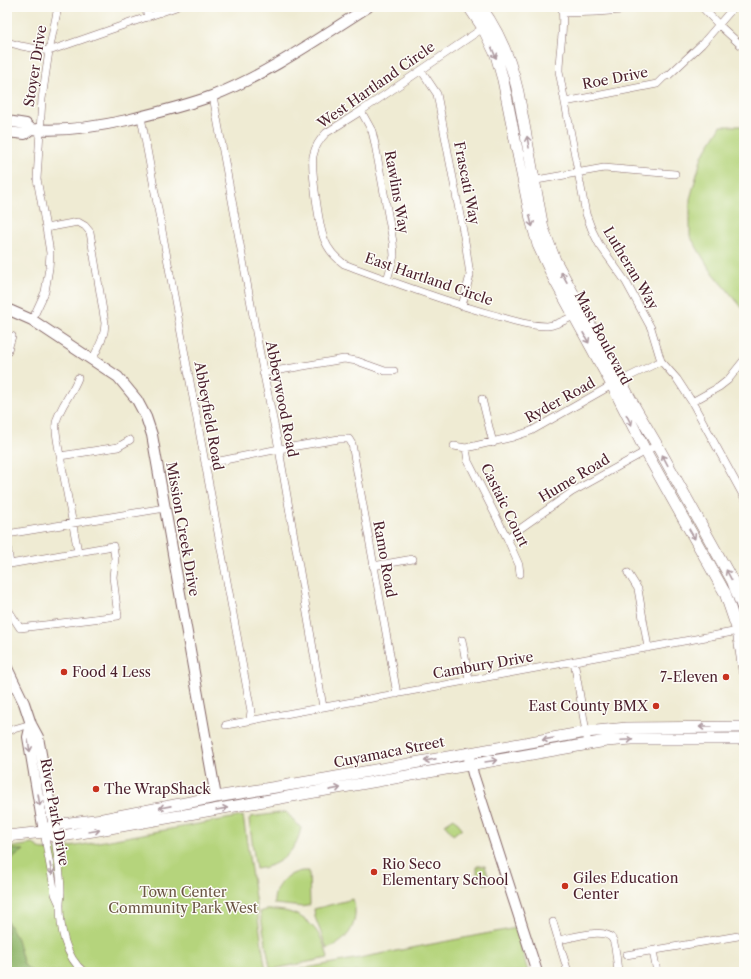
<svg xmlns="http://www.w3.org/2000/svg" width="751" height="979" viewBox="0 0 751 979" font-family="'Libre Caslon Text',serif">
	<style>
		.green { fill: #b5d47b; stroke: #807a53 }
		.forest { fill: #90b66b; stroke: #6d6a4b }
		.lines { fill: none; stroke-linecap: round; stroke-linejoin: round }
		.street-casing { stroke: #846666; stroke-width: 8 }
		.secondary-casing { stroke: #846666; stroke-width: 12 }
		.primary-casing { stroke: #846666; stroke-width: 12 }
		.street { stroke: #fff; stroke-width: 7 }
		.secondary { stroke: #fff; stroke-width: 10 }
		.primary { stroke: #fff; stroke-width: 11 }
		.oneway { stroke: #ae9aa0 }
		.poi-dot { fill: #c8321e; stroke: #fdfcf7; stroke-width: 1.5 }
		.labels { text-anchor: middle; dominant-baseline: central; stroke-width: 3; stroke-linejoin: round; paint-order: stroke }
		.street-label { font-size: 14px; fill: #4a1f2b; stroke: #fdfcf7 }
		.poi-label { font-size: 14px; fill: #4a1f2b; stroke: #fdfcf7; text-anchor: start }
		.park-label { font-size: 14px; fill: #6a5543; stroke: #fdfcf7 }
	</style>
	<rect width="100%" height="100%" fill="#fdfcf7"/>
	<filter id="ink" filterUnits="userSpaceOnUse"><feTurbulence type="fractalNoise" baseFrequency=".025" numOctaves="2"/><feDisplacementMap in="SourceGraphic" scale="8" xChannelSelector="R" yChannelSelector="G"/><feConvolveMatrix kernelMatrix="1 2 1 2 8 2 1 2 1" color-interpolation-filters="sRGB"/></filter>
	<filter id="wash" filterUnits="userSpaceOnUse"><feTurbulence type="fractalNoise" baseFrequency=".012" numOctaves="4" result="noise"/><feDisplacementMap in="SourceGraphic" scale="16" xChannelSelector="R" yChannelSelector="G"/><feGaussianBlur stdDeviation="0.9" result="paint"/><feColorMatrix in="noise" values="0 0 0 0 0 0 0 0 0 0 0 0 0 0 0 0 0 1.4 0 .05"/><feComposite in="paint" operator="in"/></filter>
	<g filter="url(#wash)">
		<rect width="100%" height="100%" fill="#efebd3"/>
		<path class="green" d="M 721,126 L 744,126 L 744,310 L 709,268 L 690,236 L 690,199 L 702,156 Z
			M 286,812 L 301,828 C 296,852 280,866 256,869 L 249,820 L 251,817 Z
			M 243,816 L 266,972 L 7,972 L 7,848 L 33,844 L 43,850 L 65,848 Z
			M 454,818 L 462,828 L 453,835 L 445,824 Z
			M 477,866 L 485,866 L 490,882 L 485,884 L 477,878 Z
			M 302,871 L 309,871 L 310,905 L 303,907 L 274,904 C 273,887 285,874 302,871 Z
			M 353,899 C 360,922 349,941 327,949 L 315,917 L 314,909 Z
			M 266,910 C 300,908 321,926 328,958 L 273,969 L 270,967 L 260,912 Z
			M 516,928 L 528,972 L 286,972 Z"/>
		<path class="forest" d="M 7,849 L 24,850 L 9,861 L 7,859 Z
			M 7,921 L 17,939 L 24,965 L 33,972 L 7,972 Z"/>
	</g>
	<g filter="url(#ink)">
		<g class="lines">
			<defs>
				<path id="street" d="M 144,7 L 149,17
					M 562,7 C 565,30 559,48 559,71 L 586,214 L 592,230 L 599,244 L 626,282 L 651,328 L 661,361 L 677,379 L 692,402 L 744,497
					M 702,7 L 718,24 L 744,48
					M 563,13 L 597,12 L 622,10
					M 486,26 L 361,111 L 326,133 C 320,139 315,147 313,156 C 311,168 319,229 325,241 C 329,251 336,258 344,264 C 393,282 443,301 494,315 C 511,320 528,326 547,326 C 558,325 567,319 577,314
					M 7,42 L 21,46 L 49,51 L 176,7
					M 421,70 L 437,94 L 466,247 L 470,275 L 462,306
					M 213,96 L 262,365 L 279,449 L 323,707
					M 565,102 L 657,84 L 664,77 L 669,75 L 685,60 L 702,44 L 734,7
					M 361,111 L 372,131 L 375,144 L 393,242 L 394,256 L 387,280
					M 141,117 L 251,711 L 250,719
					M 531,181 L 604,168 L 675,174
					M 46,228 L 78,222 L 85,226 L 90,232 L 105,323 C 105,337 98,348 92,360
					M 32,320 L 45,292 L 49,268 L 50,253 L 46,228 L 37,179 L 42,99 L 49,51 L 58,7
					M 7,353 L 12,336
					M 263,373 L 344,359 L 357,361 L 385,371 L 394,371
					M 482,399 L 493,443
					M 692,402 L 719,387 L 728,380 L 744,360
					M 454,446 L 466,448 L 513,437 L 531,431 L 612,385 L 661,361
					M 466,448 L 468,461 L 507,538 L 519,565 L 520,574
					M 60,456 L 118,447 L 130,440
					M 205,464 L 279,449 L 339,439 L 349,439 L 352,444 L 397,694
					M 7,534 L 165,508
					M 507,538 L 572,492 L 657,445
					M 7,545 L 10,564 L 7,565
					M 10,564 L 78,552
					M 373,566 L 413,559
					M 628,573 L 638,589 L 648,648
					M 7,608 L 20,628 L 118,616 L 113,577 L 115,558 L 113,546 L 78,552 L 58,445 C 57,438 55,431 56,423 C 59,407 72,394 78,378
					M 462,640 L 469,680
					M 574,661 L 588,744
					M 226,725 L 744,630
					M 7,731 L 31,724
					M 44,832 L 55,894 L 60,905
					M 55,837 C 57,855 61,874 61,892 C 61,896 60,900 60,905 C 60,928 65,957 84,972
					M 553,922 L 568,972
					M 559,940 C 571,938 606,926 613,940 C 616,947 617,964 618,972
					M 653,951 L 657,972
					M 626,955 L 744,935"/>
				<path id="secondary" d="M 7,121 L 26,124 L 31,129 C 63,132 96,127 127,120 C 156,113 185,106 212,96 C 266,75 319,38 368,7
					M 7,132 L 25,134 L 31,129
					M 7,309 L 32,320 L 118,377 L 137,400 L 146,417 L 152,435 L 216,797
					M 7,668 L 24,703 L 31,724 L 38,737 L 55,833
					M 31,724 L 28,737 L 44,832
					M 468,753 L 473,774 L 537,972"/>
				<path id="primary" d="M 469,7 L 483,28 L 496,55 L 503,80 L 531,219 L 538,245 L 553,277 L 612,385 L 646,452 L 725,593 L 738,631 L 744,670
					M 481,7 C 500,33 511,61 518,92 L 543,228 L 555,260 L 637,411 L 657,445 L 732,580 L 744,611
					M 44,832 L 53,825 L 103,819 L 216,797 L 325,779 L 586,732 L 627,728 L 744,727
					M 7,836 L 44,832 L 55,837 L 93,831 L 606,741 L 632,739 L 744,739"/>
			</defs>
			<use href="#street" class="street-casing"/>
			<use href="#secondary" class="secondary-casing"/>
			<use href="#primary" class="primary-casing"/>
			<use href="#street" class="street"/>
			<use href="#secondary" class="secondary"/>
			<use href="#primary" class="primary"/>
		</g>
		<defs><path id="oneway-shaft" d="M-6 0H5M1.5-3L5.5 0L1.5 3" fill="none" stroke-width="1.6" stroke-linecap="round" stroke-linejoin="round"/></defs>
		<g class="oneway">
			<use href="#oneway-shaft" transform="translate(494 53) rotate(67)"/>
			<use href="#oneway-shaft" transform="translate(528 142) rotate(-100)"/>
			<use href="#oneway-shaft" transform="translate(531 221) rotate(76)"/>
			<use href="#oneway-shaft" transform="translate(564 277) rotate(-119)"/>
			<use href="#oneway-shaft" transform="translate(586 338) rotate(61)"/>
			<use href="#oneway-shaft" transform="translate(629 420) rotate(63)"/>
			<use href="#oneway-shaft" transform="translate(665 460) rotate(-118)"/>
			<use href="#oneway-shaft" transform="translate(692 534) rotate(60)"/>
			<use href="#oneway-shaft" transform="translate(729 575) rotate(-118)"/>
			<use href="#oneway-shaft" transform="translate(705 727) rotate(180)"/>
			<use href="#oneway-shaft" transform="translate(548 739) rotate(170)"/>
			<use href="#oneway-shaft" transform="translate(627 740) rotate(-3)"/>
			<use href="#oneway-shaft" transform="translate(29 746) rotate(80)"/>
			<use href="#oneway-shaft" transform="translate(430 760) rotate(169)"/>
			<use href="#oneway-shaft" transform="translate(491 761) rotate(-9)"/>
			<use href="#oneway-shaft" transform="translate(335 789) rotate(-11)"/>
			<use href="#oneway-shaft" transform="translate(39 800) rotate(81)"/>
			<use href="#oneway-shaft" transform="translate(165 807) rotate(169)"/>
			<use href="#oneway-shaft" transform="translate(222 809) rotate(-10)"/>
			<use href="#oneway-shaft" transform="translate(94 831) rotate(-9)"/>
			<use href="#oneway-shaft" transform="translate(51 869) rotate(80)"/>
		</g>
	</g>
	<g class="poi-dot">
		<circle cx="64" cy="672" r="4"/>
		<circle cx="726" cy="677" r="4"/>
		<circle cx="656" cy="706" r="4"/>
		<circle cx="96" cy="789" r="4"/>
		<circle cx="374" cy="872" r="4"/>
		<circle cx="565" cy="886" r="4"/>
	</g>
	<g class="labels">
		<g class="street-label">
			<text transform="translate(35 66) rotate(-81)">Stoyer Drive</text>
			<text transform="translate(615 78) rotate(-11)">Roe Drive</text>
			<text transform="translate(376 85) rotate(-35)">West Hartland Circle</text>
			<text transform="translate(467 183) rotate(79)">Frascati Way</text>
			<text transform="translate(397 192) rotate(80)">Rawlins Way</text>
			<text transform="translate(631 268) rotate(59)">Lutheran Way</text>
			<text transform="translate(429 279) rotate(19)">East Hartland Circle</text>
			<text transform="translate(603 338) rotate(62)">Mast Boulevard</text>
			<text transform="translate(282 399) rotate(79)">Abbeywood Road</text>
			<text transform="translate(560 400) rotate(-29)">Ryder Road</text>
			<text transform="translate(209 416) rotate(80)">Abbeyfield Road</text>
			<text transform="translate(574 478) rotate(-31)">Hume Road</text>
			<text transform="translate(505 505) rotate(64)">Castaic Court</text>
			<text transform="translate(183 529) rotate(80)">Mission Creek Drive</text>
			<text transform="translate(385 559) rotate(80)">Ramo Road</text>
			<text transform="translate(483 665) rotate(-10)">Cambury Drive</text>
			<text transform="translate(389 752) rotate(-11)">Cuyamaca Street</text>
			<text transform="translate(55 812) rotate(80)">River Park Drive</text>
		</g>
		<g class="poi-label">
			<text x="72" y="672">Food 4 Less</text>
			<text x="718" y="677" text-anchor="end">7-Eleven</text>
			<text x="648" y="706" text-anchor="end">East County BMX</text>
			<text x="104" y="789">The WrapShack</text>
			<text x="382" y="864">Rio Seco<tspan x="382" dy="16">Elementary School</tspan></text>
			<text x="573" y="878">Giles Education<tspan x="573" dy="16">Center</tspan></text>
		</g>
		<g class="park-label">
			<text x="183" y="892">Town Center<tspan x="183" dy="16">Community Park West</tspan></text>
		</g>
	</g>
	<rect width="751" height="979" fill="none" stroke="#fdfcf7" stroke-width="24"/>
</svg>
